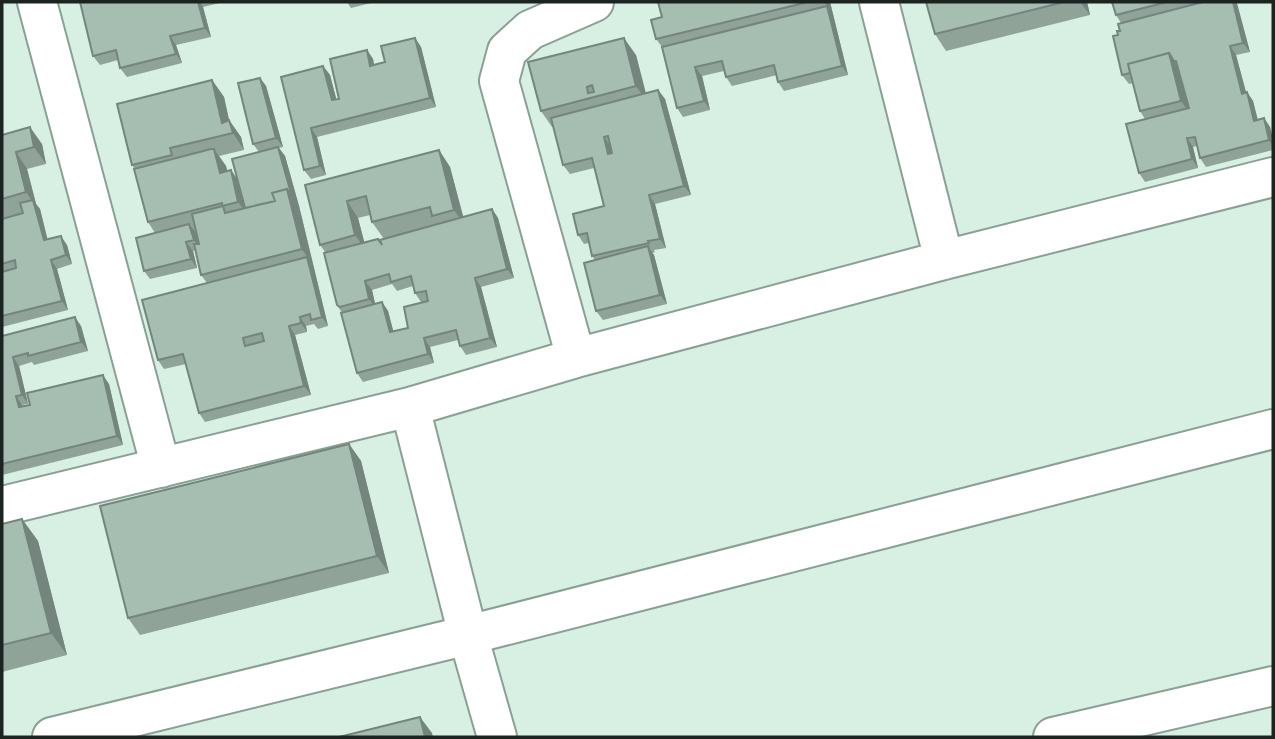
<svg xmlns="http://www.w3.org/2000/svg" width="1275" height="739" viewBox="0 0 1275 739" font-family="'DM Sans',sans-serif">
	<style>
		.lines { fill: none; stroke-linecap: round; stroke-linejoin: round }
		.minor-casing { stroke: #89a195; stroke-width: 42 }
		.tertiary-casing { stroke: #89a195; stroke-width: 42 }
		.minor { stroke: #fff; stroke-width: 38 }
		.tertiary { stroke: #fff; stroke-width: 38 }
		.wall { fill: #8fa399; fill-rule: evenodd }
		.shaded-wall { fill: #74857d }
		.building { fill: #a6beb2; stroke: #74857d; stroke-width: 2; fill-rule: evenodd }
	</style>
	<rect width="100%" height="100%" fill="#d7f0e3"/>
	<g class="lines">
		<defs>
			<path id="minor" d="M 37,2 L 161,468
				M 879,2 L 944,260
				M 576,358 L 499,81 L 507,51 L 530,30 L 594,2
				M 410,407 L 468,635 L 497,737
				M 2,506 L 410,407 L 576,358 L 944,260 L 1273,177
				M 1053,737 L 1273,686"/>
			<path id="tertiary" d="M 52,737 L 468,635 L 1273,429"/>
		</defs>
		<use href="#minor" class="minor-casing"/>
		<use href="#tertiary" class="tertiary-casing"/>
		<use href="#minor" class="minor"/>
		<use href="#tertiary" class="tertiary"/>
	</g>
	<path class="wall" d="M 80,2 L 224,2 L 203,7 L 211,37 L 176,45 L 182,63 L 127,77 L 120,68 L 118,60 L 100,65 L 93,56 Z
		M 347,2 L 375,2 L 351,8 Z
		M 658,2 L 830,2 L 848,75 L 784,91 L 778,82 L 777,75 L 732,86 L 726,77 L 724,71 L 702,76 L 710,110 L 683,117 L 677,108 L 662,47 L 656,39 L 662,17 Z
		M 926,2 L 1087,2 L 1090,15 L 946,51 L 935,34 Z
		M 1112,2 L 1236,2 L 1250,52 L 1236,55 L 1246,93 L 1247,92 L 1253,101 L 1258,120 L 1264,118 L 1270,127 L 1273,139 L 1273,150 L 1206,167 L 1200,158 L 1197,146 L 1193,147 L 1198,168 L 1145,182 L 1139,173 L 1145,119 L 1140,111 L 1133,83 L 1129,84 L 1122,75 L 1118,35 L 1121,23 L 1116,15 Z
		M 415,38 L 421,47 L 436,107 L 317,137 L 326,175 L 311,179 L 304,170 L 281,77 L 323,66 L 330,75 L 336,99 L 339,99 L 367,50 L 373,59 L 374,65 L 385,62 Z
		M 636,55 L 646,93 L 658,90 L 665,99 L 691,195 L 655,204 L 666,248 L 654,250 L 655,252 L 652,253 L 654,255 L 667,304 L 603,320 L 596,311 L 595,260 L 592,256 L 589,243 L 584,244 L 578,235 L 604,206 L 594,168 L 570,174 L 563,165 L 554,127 L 552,127 L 541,111 Z
		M 260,78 L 266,86 L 283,147 L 279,148 L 285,156 L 299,206 L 328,326 L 318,329 L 314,324 L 306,326 L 307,332 L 295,335 L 311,395 L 205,422 L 199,413 L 186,364 L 164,369 L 158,360 L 207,283 L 201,275 L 195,250 L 193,251 L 197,268 L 150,279 L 144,271 L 155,233 L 148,222 L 134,168 L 132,165 L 212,80 L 224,97 L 229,120 L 241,137 L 244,150 L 219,156 L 226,166 L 227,171 L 237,179 L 259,152 L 253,144 Z
		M 2,135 L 42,144 L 46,164 L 27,169 L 36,204 L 40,209 L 47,239 L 67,245 L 72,264 L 57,269 L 68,310 L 2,327 Z
		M 439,150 L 450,167 L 463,217 L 492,209 L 498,218 L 514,278 L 481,287 L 497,347 L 466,355 L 460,346 L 458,340 L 430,347 L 434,363 L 363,382 L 357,373 L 342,313 L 337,305 L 326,253 L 320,245 L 305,185 ZM 370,215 L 372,222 L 384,239 L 381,242 L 364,243 L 358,218 ZM 392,284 L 397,291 L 413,286 L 415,293 L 421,302 L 408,328 L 393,331 L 388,311 L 382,302 L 375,304 L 372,290 Z
		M 81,326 L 88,351 L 34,365 L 32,362 L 19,366 L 28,404 L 22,405 L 23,406 L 109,384 L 123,445 L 2,475 L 2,336 Z
		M 349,444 L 361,461 L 389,573 L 140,635 L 128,618 Z
		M 22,519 L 38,541 L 67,655 L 2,672 L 2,524 Z"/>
	<path class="shaded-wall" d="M 198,2 L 200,2 L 203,7 L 211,37 L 205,28 Z
		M 824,2 L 830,2 L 848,75 L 842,66 L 827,6 Z
		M 1080,2 L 1087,2 L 1090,15 Z
		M 1233,2 L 1236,2 L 1237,3 L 1250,52 L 1243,43 Z
		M 170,36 L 176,45 L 182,63 L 176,54 Z
		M 415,38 L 421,47 L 436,107 L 430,98 Z
		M 624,38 L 636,55 L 648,103 L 636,86 Z
		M 1230,46 L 1236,55 L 1249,103 L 1242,94 Z
		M 367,50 L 373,59 L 376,75 L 370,66 Z
		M 1169,53 L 1181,70 L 1193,118 L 1181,101 Z
		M 323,66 L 330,75 L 339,109 L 332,100 Z
		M 695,67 L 702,76 L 710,110 L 704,101 Z
		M 260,78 L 266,86 L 283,147 L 276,138 Z
		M 212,80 L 224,97 L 229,120 L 241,137 L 244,150 L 233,133 L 222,123 Z
		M 658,90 L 665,99 L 691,195 L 684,186 Z
		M 1247,92 L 1253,101 L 1260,130 L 1254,121 Z
		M 1264,118 L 1270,127 L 1273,139 L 1273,146 L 1269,140 Z
		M 30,127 L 42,144 L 46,164 L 34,147 Z
		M 311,128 L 317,137 L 326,175 L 320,166 Z
		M 604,137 L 611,146 L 614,163 L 608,154 Z
		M 1187,138 L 1193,147 L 1198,168 L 1192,159 Z
		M 278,147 L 285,156 L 299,206 L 328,326 L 322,317 L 307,257 L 302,249 L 287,189 Z
		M 214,149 L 226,166 L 232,189 L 220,173 Z
		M 439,150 L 450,167 L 466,227 L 454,210 Z
		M 16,152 L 27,169 L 36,204 L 40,209 L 50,249 L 44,240 L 35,205 L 26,192 Z
		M 231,170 L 243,187 L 250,218 L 238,202 Z
		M 649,195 L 655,204 L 666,248 L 660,239 Z
		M 347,201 L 358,218 L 367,252 L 355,235 Z
		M 492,209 L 498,218 L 514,278 L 507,269 Z
		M 189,224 L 196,233 L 200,249 L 194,240 Z
		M 61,236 L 67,245 L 72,264 L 66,255 Z
		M 186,242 L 193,251 L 197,268 L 191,259 Z
		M 648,246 L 654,255 L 667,304 L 660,295 Z
		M 51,260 L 57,269 L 68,310 L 62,301 Z
		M 475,278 L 481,287 L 497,347 L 490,338 Z
		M 365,281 L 372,290 L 376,308 L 369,299 Z
		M 382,302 L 388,311 L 396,341 L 390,332 Z
		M 75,317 L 81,326 L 88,351 L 81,342 Z
		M 300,317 L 306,326 L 307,332 L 301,323 Z
		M 289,326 L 295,335 L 311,395 L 304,386 Z
		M 424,338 L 430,347 L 434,363 L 428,354 Z
		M 13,357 L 19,366 L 28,404 L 22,395 Z
		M 103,375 L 109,384 L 123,445 L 117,436 Z
		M 16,396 L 22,405 L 25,416 L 19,407 Z
		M 349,444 L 361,461 L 389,573 L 377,556 Z
		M 22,519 L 38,541 L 67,655 L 51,633 Z
		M 420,717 L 432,733 L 433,737 L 425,737 Z"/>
	<path class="building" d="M 80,2 L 198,2 L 205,28 L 170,36 L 176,54 L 120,68 L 116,50 L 93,56 Z
		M 658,2 L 808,2 L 656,39 L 651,20 L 662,17 Z
		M 926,2 L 1064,2 L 935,34 Z
		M 1112,2 L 1167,2 L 1116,15 Z
		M 1203,2 L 1233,2 L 1243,43 L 1230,46 L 1242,94 L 1247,92 L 1254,121 L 1264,118 L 1269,140 L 1200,158 L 1195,137 L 1187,138 L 1192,159 L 1139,173 L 1126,124 L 1189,108 L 1176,61 L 1174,61 L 1169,53 L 1128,64 L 1130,73 L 1122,75 L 1113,36 L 1118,35 L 1117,31 L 1120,31 L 1118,24 Z
		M 827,6 L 842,66 L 778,82 L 774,65 L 726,77 L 722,61 L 695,67 L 704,101 L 677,108 L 662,47 Z
		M 415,38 L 430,98 L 311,128 L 320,166 L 304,170 L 281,77 L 323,66 L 332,100 L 339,99 L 330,59 L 367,50 L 370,66 L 385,62 L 381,46 Z
		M 624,38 L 636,86 L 541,111 L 528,62 ZM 592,85 L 594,92 L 588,93 L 587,87 Z
		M 1169,53 L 1181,101 L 1140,111 L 1128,64 Z
		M 260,78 L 276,138 L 253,144 L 238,83 Z
		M 212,80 L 222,123 L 229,120 L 233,133 L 170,148 L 172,155 L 132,165 L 117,104 Z
		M 658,90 L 684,186 L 649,195 L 660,239 L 648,241 L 649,243 L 592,256 L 587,233 L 578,235 L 573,214 L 604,206 L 592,158 L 563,165 L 551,118 ZM 608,136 L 612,153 L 608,154 L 604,137 Z
		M 30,127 L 34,147 L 16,152 L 26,192 L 2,199 L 2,135 Z
		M 278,147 L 292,197 L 287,189 L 272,193 L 275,201 L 245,208 L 232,159 Z
		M 211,149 L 214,149 L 220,173 L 231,170 L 238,202 L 222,206 L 222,203 L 148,222 L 134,169 Z
		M 439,150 L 454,210 L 432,216 L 430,207 L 372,222 L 366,196 L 347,201 L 355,235 L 320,245 L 305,185 Z
		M 287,189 L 302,249 L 201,275 L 194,244 L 199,244 L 192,214 L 223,206 L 225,213 L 275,201 L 272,193 Z
		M 33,200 L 44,240 L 61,236 L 66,255 L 51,260 L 62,301 L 2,316 L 2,272 L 16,268 L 15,260 L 2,264 L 2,219 L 23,213 L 20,203 Z
		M 492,209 L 507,269 L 475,278 L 490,338 L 460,346 L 456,330 L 424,338 L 428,354 L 357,373 L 341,313 L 382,302 L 390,332 L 408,328 L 404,307 L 428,301 L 426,291 L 415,293 L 411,276 L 391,282 L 389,274 L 365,281 L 369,299 L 340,307 L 337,305 L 324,253 L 378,239 L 382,245 L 380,240 Z
		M 189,224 L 194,240 L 186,242 L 191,259 L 144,271 L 136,238 Z
		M 648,246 L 660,295 L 596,311 L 584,263 Z
		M 307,257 L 322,317 L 311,320 L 310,314 L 300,317 L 301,323 L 289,326 L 304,386 L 199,413 L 183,354 L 158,360 L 142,300 ZM 262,333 L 264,341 L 245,346 L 243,338 Z
		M 75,317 L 81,342 L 28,356 L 28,353 L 13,357 L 22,395 L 16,396 L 19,407 L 30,405 L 27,393 L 103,375 L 117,436 L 2,464 L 2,336 Z
		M 349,444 L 377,556 L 128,618 L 100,506 Z
		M 22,519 L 51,633 L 2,645 L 2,524 Z
		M 420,717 L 425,737 L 339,737 Z"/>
	<rect width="1275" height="739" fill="none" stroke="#1b2420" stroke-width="7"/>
</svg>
